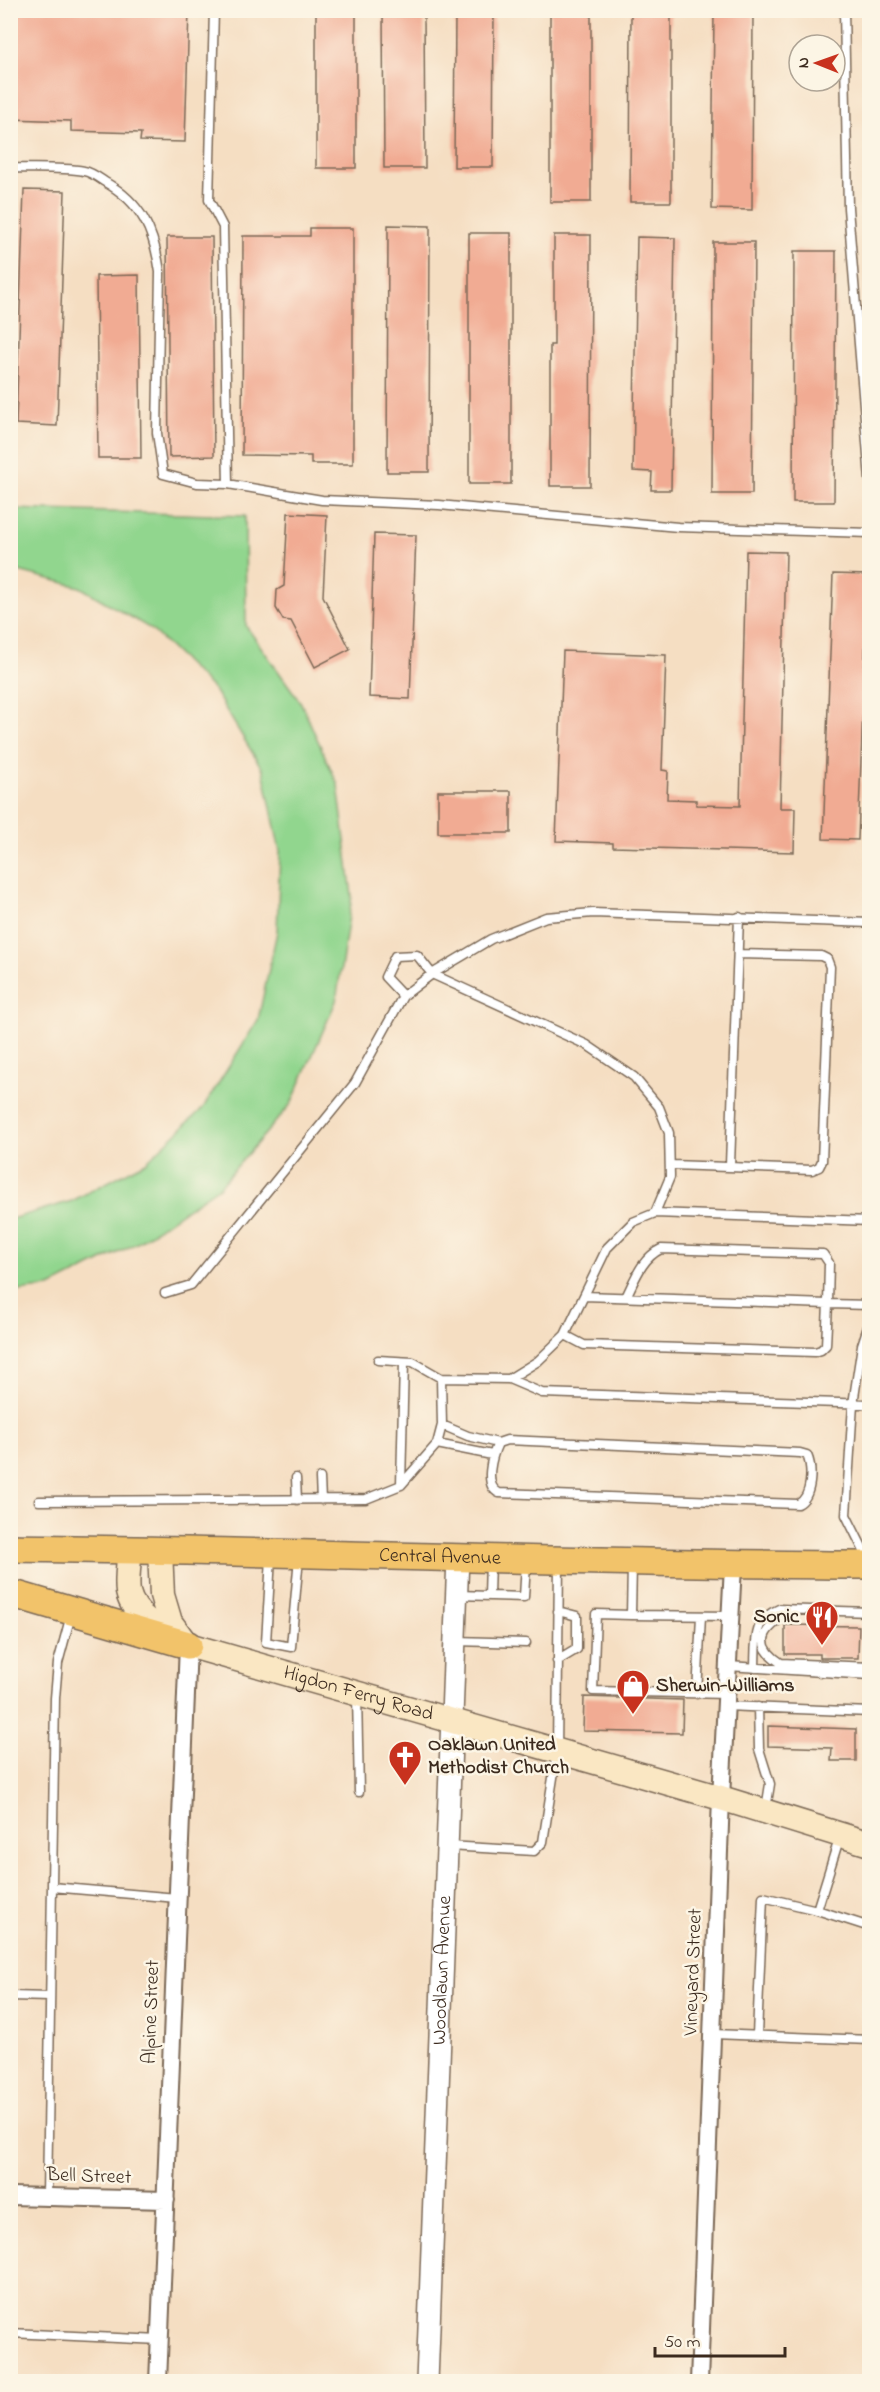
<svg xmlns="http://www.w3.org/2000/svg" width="880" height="2392" viewBox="0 0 880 2392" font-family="'Indie Flower',sans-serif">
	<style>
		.green { fill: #91d68e; stroke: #668056; stroke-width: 1.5 }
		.building { fill: #f1ab93 }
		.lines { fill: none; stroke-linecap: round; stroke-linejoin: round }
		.service-casing { stroke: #7c6957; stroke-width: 11 }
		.minor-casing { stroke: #7c6957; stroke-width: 20 }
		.tertiary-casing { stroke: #7c6957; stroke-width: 24 }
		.secondary-casing { stroke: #7c6957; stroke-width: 27 }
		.primary-casing { stroke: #7c6957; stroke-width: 30 }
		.service { stroke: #fff; stroke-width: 8 }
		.minor { stroke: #fff; stroke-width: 16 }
		.tertiary { stroke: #fff; stroke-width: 21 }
		.secondary { stroke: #fae7c3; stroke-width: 24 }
		.primary { stroke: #f2c36a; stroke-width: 27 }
		.labels { text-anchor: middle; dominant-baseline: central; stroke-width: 5; stroke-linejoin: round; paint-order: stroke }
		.street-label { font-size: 20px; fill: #3b2a1e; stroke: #fcf5e5 }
		.poi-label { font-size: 20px; font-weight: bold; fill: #3b2a1e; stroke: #fcf5e5; text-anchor: start }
	</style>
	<rect width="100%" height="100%" fill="#fcf5e5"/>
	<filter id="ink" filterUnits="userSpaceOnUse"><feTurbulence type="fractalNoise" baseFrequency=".0167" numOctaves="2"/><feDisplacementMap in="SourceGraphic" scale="12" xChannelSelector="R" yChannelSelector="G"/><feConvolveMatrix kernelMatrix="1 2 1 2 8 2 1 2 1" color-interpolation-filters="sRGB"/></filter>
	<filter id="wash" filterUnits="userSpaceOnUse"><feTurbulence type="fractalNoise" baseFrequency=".008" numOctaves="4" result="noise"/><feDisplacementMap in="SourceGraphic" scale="24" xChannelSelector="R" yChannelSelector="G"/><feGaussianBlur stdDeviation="1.35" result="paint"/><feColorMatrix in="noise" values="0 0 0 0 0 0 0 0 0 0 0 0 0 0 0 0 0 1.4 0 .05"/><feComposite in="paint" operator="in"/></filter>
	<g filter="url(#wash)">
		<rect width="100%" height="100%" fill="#f5dec2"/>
		<path class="green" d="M 11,509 L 245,516 L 246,626 L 301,703 L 338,785 L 352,896 L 336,1001 L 291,1104 L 219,1187 L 137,1243 L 50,1287 L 11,1292 L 11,1219 L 72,1201 L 146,1162 L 203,1108 L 258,1020 L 277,932 L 280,851 L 263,770 L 214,690 L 151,629 L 80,587 L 11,569 Z"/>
		<g id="blocks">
			<path class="building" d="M 10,10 L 189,10 L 185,142 L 140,141 L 141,133 L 71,131 L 71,121 L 10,119 Z
				M 316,10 L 356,10 L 356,168 L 316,168 Z
				M 383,10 L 424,10 L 425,168 L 384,168 Z
				M 455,10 L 494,10 L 493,167 L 454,167 Z
				M 550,10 L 591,10 L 591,202 L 550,202 Z
				M 631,10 L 671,10 L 671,202 L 630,202 Z
				M 714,10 L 753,10 L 752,210 L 712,209 Z
				M 24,190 L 65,191 L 57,426 L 16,424 Z
				M 388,225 L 430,226 L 429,472 L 387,472 Z
				M 310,228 L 353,228 L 353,464 L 311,464 L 311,456 L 242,455 L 243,236 L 310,236 Z
				M 469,233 L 511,233 L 511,484 L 469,484 Z
				M 554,235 L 591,235 L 590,486 L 550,486 L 550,345 L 554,345 Z
				M 167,237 L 212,237 L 214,456 L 169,457 Z
				M 637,237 L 675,238 L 671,490 L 651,490 L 652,472 L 633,471 Z
				M 713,242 L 754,242 L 752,494 L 712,494 Z
				M 794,251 L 836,251 L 834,502 L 793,502 Z
				M 139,275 L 141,458 L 98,458 L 96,276 Z
				M 288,513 L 327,515 L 323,596 L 350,649 L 315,667 L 291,621 L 283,620 L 276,608 L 277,590 L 284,586 Z
				M 374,534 L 416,535 L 410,699 L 369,697 Z
				M 746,551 L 786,552 L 780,808 L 795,808 L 794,852 L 613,847 L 613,843 L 556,841 L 563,651 L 666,655 L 662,770 L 668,771 L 667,799 L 696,800 L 696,805 L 740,806 Z
				M 833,574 L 868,575 L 858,840 L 823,839 Z
				M 438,791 L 511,791 L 511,833 L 438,833 Z
				M 785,1625 L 859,1626 L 858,1658 L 820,1658 L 820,1654 L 785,1654 Z
				M 584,1697 L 683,1700 L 682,1733 L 583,1731 Z
				M 768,1726 L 856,1729 L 856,1761 L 831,1761 L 832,1748 L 768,1746 Z"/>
		</g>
	</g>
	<g filter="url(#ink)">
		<use href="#blocks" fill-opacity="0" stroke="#7c6957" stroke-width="1.5"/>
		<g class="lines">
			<defs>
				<path id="service" d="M 214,10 L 209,200 L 223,227 L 228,484
					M 844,10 L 848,208 L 870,480
					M 10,168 C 34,169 61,167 84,171 C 91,172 99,178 105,182 C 142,203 154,231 160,272 L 157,433 L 163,474 L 197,483 L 228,484 L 322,500 L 439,505 L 678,527 L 870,533
					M 403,996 L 385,977 L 395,956 L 417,955 L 432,974 L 587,1045 L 634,1077 L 659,1107 L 669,1133 L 670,1177 L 655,1213 L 633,1222 L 607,1248 L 565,1335 L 538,1361 L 509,1379
					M 671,1165 L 812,1170 L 819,1167 L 822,1161 L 830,967 L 827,959 L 821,956 L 738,954
					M 730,1165 L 739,917
					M 655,1213 L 870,1221
					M 165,1293 L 191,1285 L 355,1083 L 403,996 L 432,974 L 491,939 L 546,917 L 593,913 L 870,923
					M 626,1297 C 635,1279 642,1258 661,1249 L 823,1254 L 829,1263 L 828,1304 L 870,1305
					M 565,1335 L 584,1345 L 815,1352 L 821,1350 L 826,1345 L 828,1304 L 584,1296
					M 378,1360 L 413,1362 L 441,1378 L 509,1379 L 542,1393 L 870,1404
					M 442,1425 L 468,1436 L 498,1443
					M 507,1440 L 800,1453 L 807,1455 C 813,1469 812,1497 798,1504 L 499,1493 C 483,1486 492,1456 498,1443 Z
					M 437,1444 L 492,1455
					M 296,1478 L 297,1500
					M 320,1478 L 321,1500
					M 401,1485 L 404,1362
					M 39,1501 L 366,1499 L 401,1485 L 437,1444 L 442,1425 L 441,1378
					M 271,1558 L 266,1642 L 291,1647 L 299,1557
					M 868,1559 L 846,1515 L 853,1404 L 862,1345 L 870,1321
					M 632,1565 L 631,1615 L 731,1616
					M 457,1595 L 524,1597 L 526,1563
					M 489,1596 L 490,1561
					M 794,1610 C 770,1624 747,1641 781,1663 L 870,1667
					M 631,1615 L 596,1614 L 593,1691 L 727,1694
					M 456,1641 L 526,1643
					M 557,1661 L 577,1649 L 577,1616 L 558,1611
					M 728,1666 L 870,1675
					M 755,1668 C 756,1642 752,1620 779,1609 L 870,1612
					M 697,1694 L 701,1616
					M 357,1695 L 359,1792
					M 726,1706 L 870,1712
					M 758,1707 L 759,1749 L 770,1784 L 766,1809
					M 840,1836 L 817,1910 L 870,1927
					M 448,1846 L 534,1851 L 543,1842 L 557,1752 L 559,1562
					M 52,1887 L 177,1898
					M 10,1996 L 50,1997
					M 713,2034 L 870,2040
					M 757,2035 L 763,1897 L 817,1910
					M 47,2197 L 55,1698 L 58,1663 L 71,1615
					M 10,2333 L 160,2340"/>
				<path id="minor" d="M 10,2196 L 166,2200
					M 158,2382 L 188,1645
					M 699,2382 L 721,1798 L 733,1565"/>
				<g id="tertiary">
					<path id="s1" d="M 427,2382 L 458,1557"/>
				</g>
				<g id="secondary">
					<path id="s2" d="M 130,1549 C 129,1562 126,1579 128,1592 C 134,1619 166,1633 188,1645 L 721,1798 L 870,1844"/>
					<path d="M 160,1550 L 162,1595 L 170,1622 L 184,1641"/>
				</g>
				<g id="primary">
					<path id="s3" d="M 10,1548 C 297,1551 583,1564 870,1565"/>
					<path d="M 10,1593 L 188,1645"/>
				</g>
			</defs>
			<use href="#service" class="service-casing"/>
			<use href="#minor" class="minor-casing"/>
			<use href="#tertiary" class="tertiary-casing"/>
			<use href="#secondary" class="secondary-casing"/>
			<use href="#primary" class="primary-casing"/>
			<use href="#service" class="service"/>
			<use href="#minor" class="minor"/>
			<use href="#tertiary" class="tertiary"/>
			<use href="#secondary" class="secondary"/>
			<use href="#primary" class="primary"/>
		</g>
	</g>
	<defs>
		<symbol id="restaurant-pin" viewBox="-11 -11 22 30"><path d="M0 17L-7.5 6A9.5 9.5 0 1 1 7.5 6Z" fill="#c8321e" stroke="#fcf5e5"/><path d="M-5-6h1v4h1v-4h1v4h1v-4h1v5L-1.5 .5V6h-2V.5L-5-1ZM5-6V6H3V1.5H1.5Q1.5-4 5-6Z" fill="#fff"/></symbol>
		<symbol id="shop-pin" viewBox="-11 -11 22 30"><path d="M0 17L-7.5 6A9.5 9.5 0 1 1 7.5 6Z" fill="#c8321e" stroke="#fcf5e5"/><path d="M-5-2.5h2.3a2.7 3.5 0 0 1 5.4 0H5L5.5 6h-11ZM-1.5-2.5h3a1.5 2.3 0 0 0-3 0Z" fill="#fff"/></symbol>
		<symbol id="church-pin" viewBox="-11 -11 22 30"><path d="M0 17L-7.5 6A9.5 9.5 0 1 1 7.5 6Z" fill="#c8321e" stroke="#fcf5e5"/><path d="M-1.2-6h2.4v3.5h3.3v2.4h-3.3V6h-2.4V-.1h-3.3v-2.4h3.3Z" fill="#fff"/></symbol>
	</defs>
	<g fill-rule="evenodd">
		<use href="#restaurant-pin" x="803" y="1598" width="38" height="52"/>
		<use href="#shop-pin" x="614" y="1667" width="38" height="52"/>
		<use href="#church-pin" x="386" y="1738" width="38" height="52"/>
	</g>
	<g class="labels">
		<g class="street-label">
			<text stroke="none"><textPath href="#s3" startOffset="430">Central Avenue</textPath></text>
			<text stroke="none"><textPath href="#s2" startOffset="303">Higdon Ferry Road</textPath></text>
			<text stroke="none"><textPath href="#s1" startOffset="412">Woodlawn Avenue</textPath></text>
			<text transform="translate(694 1972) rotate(-88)">Vineyard Street</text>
			<text transform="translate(152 2012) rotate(-88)">Alpine Street</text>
			<text transform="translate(89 2177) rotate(2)">Bell Street</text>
		</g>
		<g class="poi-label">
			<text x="799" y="1617" text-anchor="end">Sonic</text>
			<text x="656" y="1686">Sherwin-Williams</text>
			<text x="428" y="1745">Oaklawn United<tspan x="428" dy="23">Methodist Church</tspan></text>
		</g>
	</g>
	<rect width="880" height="2392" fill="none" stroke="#fcf5e5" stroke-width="36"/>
	<g transform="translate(817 63) rotate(271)"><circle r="28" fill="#fcf5e5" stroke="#afa495" stroke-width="1.5"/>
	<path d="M0-4.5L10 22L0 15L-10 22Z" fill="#c8321e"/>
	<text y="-9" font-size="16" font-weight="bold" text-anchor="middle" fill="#3b2a1e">N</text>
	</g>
	<path d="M655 2347v9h130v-9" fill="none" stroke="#3b2a1e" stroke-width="3"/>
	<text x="664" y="2347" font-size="18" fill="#3b2a1e" stroke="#fcf5e5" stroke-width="4.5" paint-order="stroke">50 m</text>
</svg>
